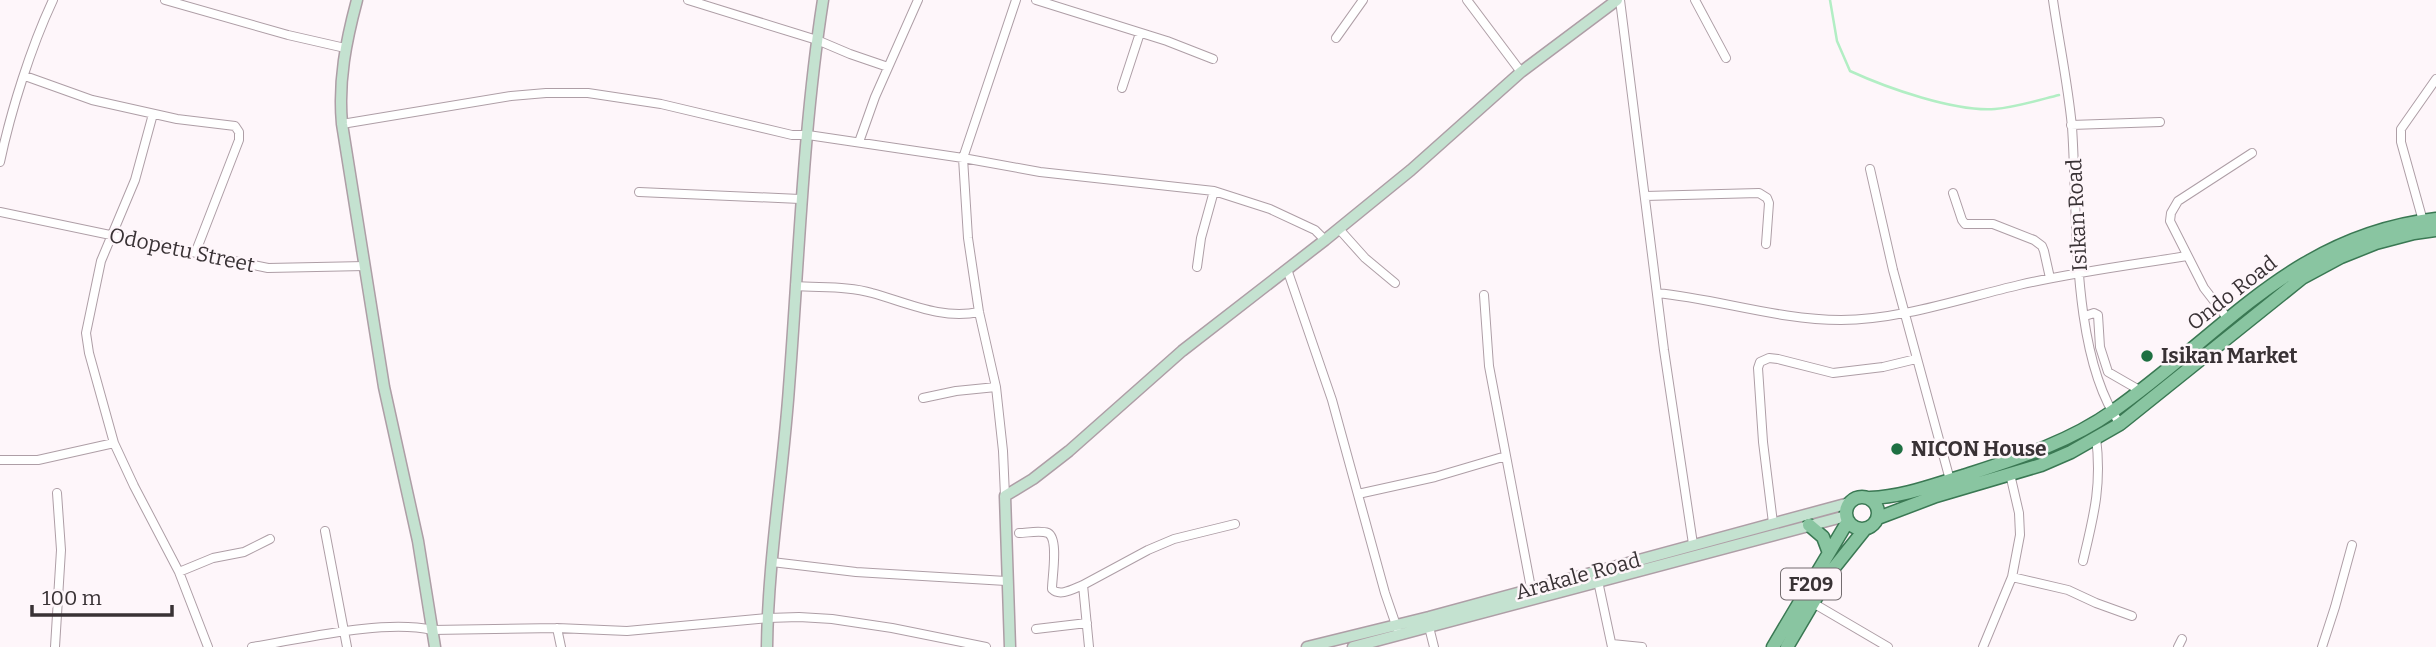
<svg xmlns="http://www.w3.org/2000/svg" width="2436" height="647" viewBox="0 0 2436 647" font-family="Bitter,serif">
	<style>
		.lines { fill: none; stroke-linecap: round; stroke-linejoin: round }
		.stream { stroke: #b2eec4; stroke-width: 2.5 }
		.street-casing { stroke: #ae9ea6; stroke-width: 10 }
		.secondary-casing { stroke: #ae9ea6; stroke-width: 13 }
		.primary-casing { stroke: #3a7853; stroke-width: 15 }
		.street { stroke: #fff; stroke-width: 8 }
		.secondary { stroke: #c4e2d0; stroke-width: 10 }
		.primary { stroke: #89c5a1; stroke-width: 12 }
		.poi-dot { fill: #1e7042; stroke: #fef6fa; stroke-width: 2.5 }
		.labels { text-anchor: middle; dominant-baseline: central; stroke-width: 5; stroke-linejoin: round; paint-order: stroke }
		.shield { fill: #fef6fa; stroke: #746d70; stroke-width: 2 }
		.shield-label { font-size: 19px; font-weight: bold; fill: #393235 }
		.street-label { font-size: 21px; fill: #393235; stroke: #fef6fa }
		.poi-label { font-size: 21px; font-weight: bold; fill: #393235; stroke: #fef6fa; text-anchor: start }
	</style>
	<rect width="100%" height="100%" fill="#fef6fa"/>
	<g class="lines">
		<path class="stream" d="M 1830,0 L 1837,41 L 1850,71 C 1887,88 1955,112 1995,109 C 2016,107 2039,100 2059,95"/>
		<defs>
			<path id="street" d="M 165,0 L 288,35 L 345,48
				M 688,0 L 817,40 L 850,54 L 888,67
				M 1036,0 L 1167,41 L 1213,59
				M 1467,0 L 1521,72
				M 1620,0 L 1664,350 L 1693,544
				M 1695,0 L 1726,58
				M 2053,0 C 2059,42 2068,84 2072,127 C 2078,211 2070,354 2120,424
				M 1336,38 L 1363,0
				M 25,76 L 92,100 L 177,119 L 235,126 L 239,132 L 239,140 L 196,251
				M 1122,88 L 1140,33
				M 153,114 L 135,180 L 101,261 L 86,333 L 89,353 L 114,443 L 134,486 L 179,572 L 208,647
				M 342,124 L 511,96 L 546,93 L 588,93 L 661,104 L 792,135 L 808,135 L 963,158 L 1016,0
				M 2071,125 L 2160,122
				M 859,142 L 875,97 L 918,0
				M 0,162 C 11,110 31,47 53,0
				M 1870,169 L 1893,270 L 1950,480
				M 639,192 L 800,199
				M 1953,193 L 1962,220 L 1965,224 L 1993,224 L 2034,240 L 2042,246 L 2044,251 L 2050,278
				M 1645,196 L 1759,193 L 1767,198 L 1769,203 L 1766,244
				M 0,212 L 268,268 L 365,266
				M 2423,221 L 2401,142 L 2401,129 L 2436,79
				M 1339,229 L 1365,258 L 1395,283
				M 1197,267 L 1201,238 L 1214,191
				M 1287,269 L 1332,400 L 1385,593 L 1397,628
				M 795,286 C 820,288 849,286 872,293 C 908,303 942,320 979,312
				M 1657,293 C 1718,299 1779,320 1841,320 C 1899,320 1963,298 2019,285 C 2075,272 2131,265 2187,256
				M 1484,295 L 1489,366 L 1531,588
				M 2085,316 L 2094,313 L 2098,315 L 2100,347 L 2108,372 L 2141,391
				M 2228,319 L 2204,288 L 2170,221 L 2171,213 L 2178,201 L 2252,153
				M 923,398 L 956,391 L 996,387
				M 0,460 L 38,460 L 114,443
				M 1358,494 L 1435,477 L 1506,456
				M 1005,496 L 1003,451 L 996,387 L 979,312 L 968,238 L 963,158 L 1040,172 L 1214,191 L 1270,209 L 1315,230 L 1325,240
				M 1773,523 L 1763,442 L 1758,368 L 1760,362 L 1769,358 L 1778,359 L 1833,373 L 1883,367 L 1916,359
				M 325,531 L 347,647
				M 1019,533 C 1027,533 1040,530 1048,533 C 1059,539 1052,577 1052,589 C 1060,597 1073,589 1083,585
				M 2083,561 C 2094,515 2102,485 2096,437
				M 772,562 L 856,572 L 1006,581
				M 179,572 L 213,558 L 244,552 L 270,539
				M 2012,577 L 2068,590 L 2096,603 L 2132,616
				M 1598,581 L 1612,647
				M 1813,603 L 1888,647
				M 1429,627 L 1434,647
				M 557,628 L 561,647
				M 1036,629 L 1087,623
				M 1612,644 L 1642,647
				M 55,647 L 61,550 L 57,493
				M 252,647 C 302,639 384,619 432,630 L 557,628 L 627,631 L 768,618 L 799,617 L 832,619 L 892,628 L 986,647
				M 1089,647 L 1083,585 L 1148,550 L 1174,539 L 1235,524
				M 1983,647 L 2012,577 L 2020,535 L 2019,513 L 2010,474
				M 2178,647 L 2182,639
				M 2322,647 L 2335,607 L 2352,545"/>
			<path id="secondary" d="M 357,0 C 346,41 338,81 342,124 L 384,387 L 418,541 L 435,647
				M 767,647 C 768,560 783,474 789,387 C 799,258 803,128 823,0
				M 1010,647 L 1005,496 L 1033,479 L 1069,451 L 1182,351 L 1325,240 L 1411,170 L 1521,72 L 1617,0
				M 1307,647 L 1429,617 L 1849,503
				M 1353,647 L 1846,516"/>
			<path id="primary" d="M1846 513a16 16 0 1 1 32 0a16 16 0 1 1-32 0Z
				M 1870,498 C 1902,497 1933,485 1963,476 C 2015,459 2068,443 2113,411 C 2223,334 2292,236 2436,219
				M 1878,518 L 1936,496 L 2041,465 L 2071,452 L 2120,424 L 2302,278 L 2341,257 L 2376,243 L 2414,233 L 2436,230
				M 1809,525 L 1823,537 L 1829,553
				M 1773,647 L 1848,521
				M 1787,647 L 1833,569 L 1865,529"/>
		</defs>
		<use href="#street" class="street-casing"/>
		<use href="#secondary" class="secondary-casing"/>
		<use href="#primary" class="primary-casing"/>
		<use href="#street" class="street"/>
		<use href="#secondary" class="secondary"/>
		<use href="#primary" class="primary"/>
	</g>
	<g class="poi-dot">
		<circle cx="2147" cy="356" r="7"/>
		<circle cx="1897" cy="449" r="7"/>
	</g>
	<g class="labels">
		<rect class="shield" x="1781" y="568.5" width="60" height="31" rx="5"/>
		<g class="shield-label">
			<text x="1811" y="584">F209</text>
		</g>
		<g class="street-label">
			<text transform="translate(2077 215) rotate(-93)">Isikan Road</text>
			<text transform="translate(182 250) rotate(12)">Odopetu Street</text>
			<text transform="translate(2232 293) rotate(-38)">Ondo Road</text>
			<text transform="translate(1578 576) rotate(-15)">Arakale Road</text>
		</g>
		<g class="poi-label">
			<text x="2161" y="356">Isikan Market</text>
			<text x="1911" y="449">NICON House</text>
		</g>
	</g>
	<path d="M32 605v10h140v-10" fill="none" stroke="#393235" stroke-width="3.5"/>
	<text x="42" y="605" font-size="21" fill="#393235" stroke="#fef6fa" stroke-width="5" paint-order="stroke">100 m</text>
</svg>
